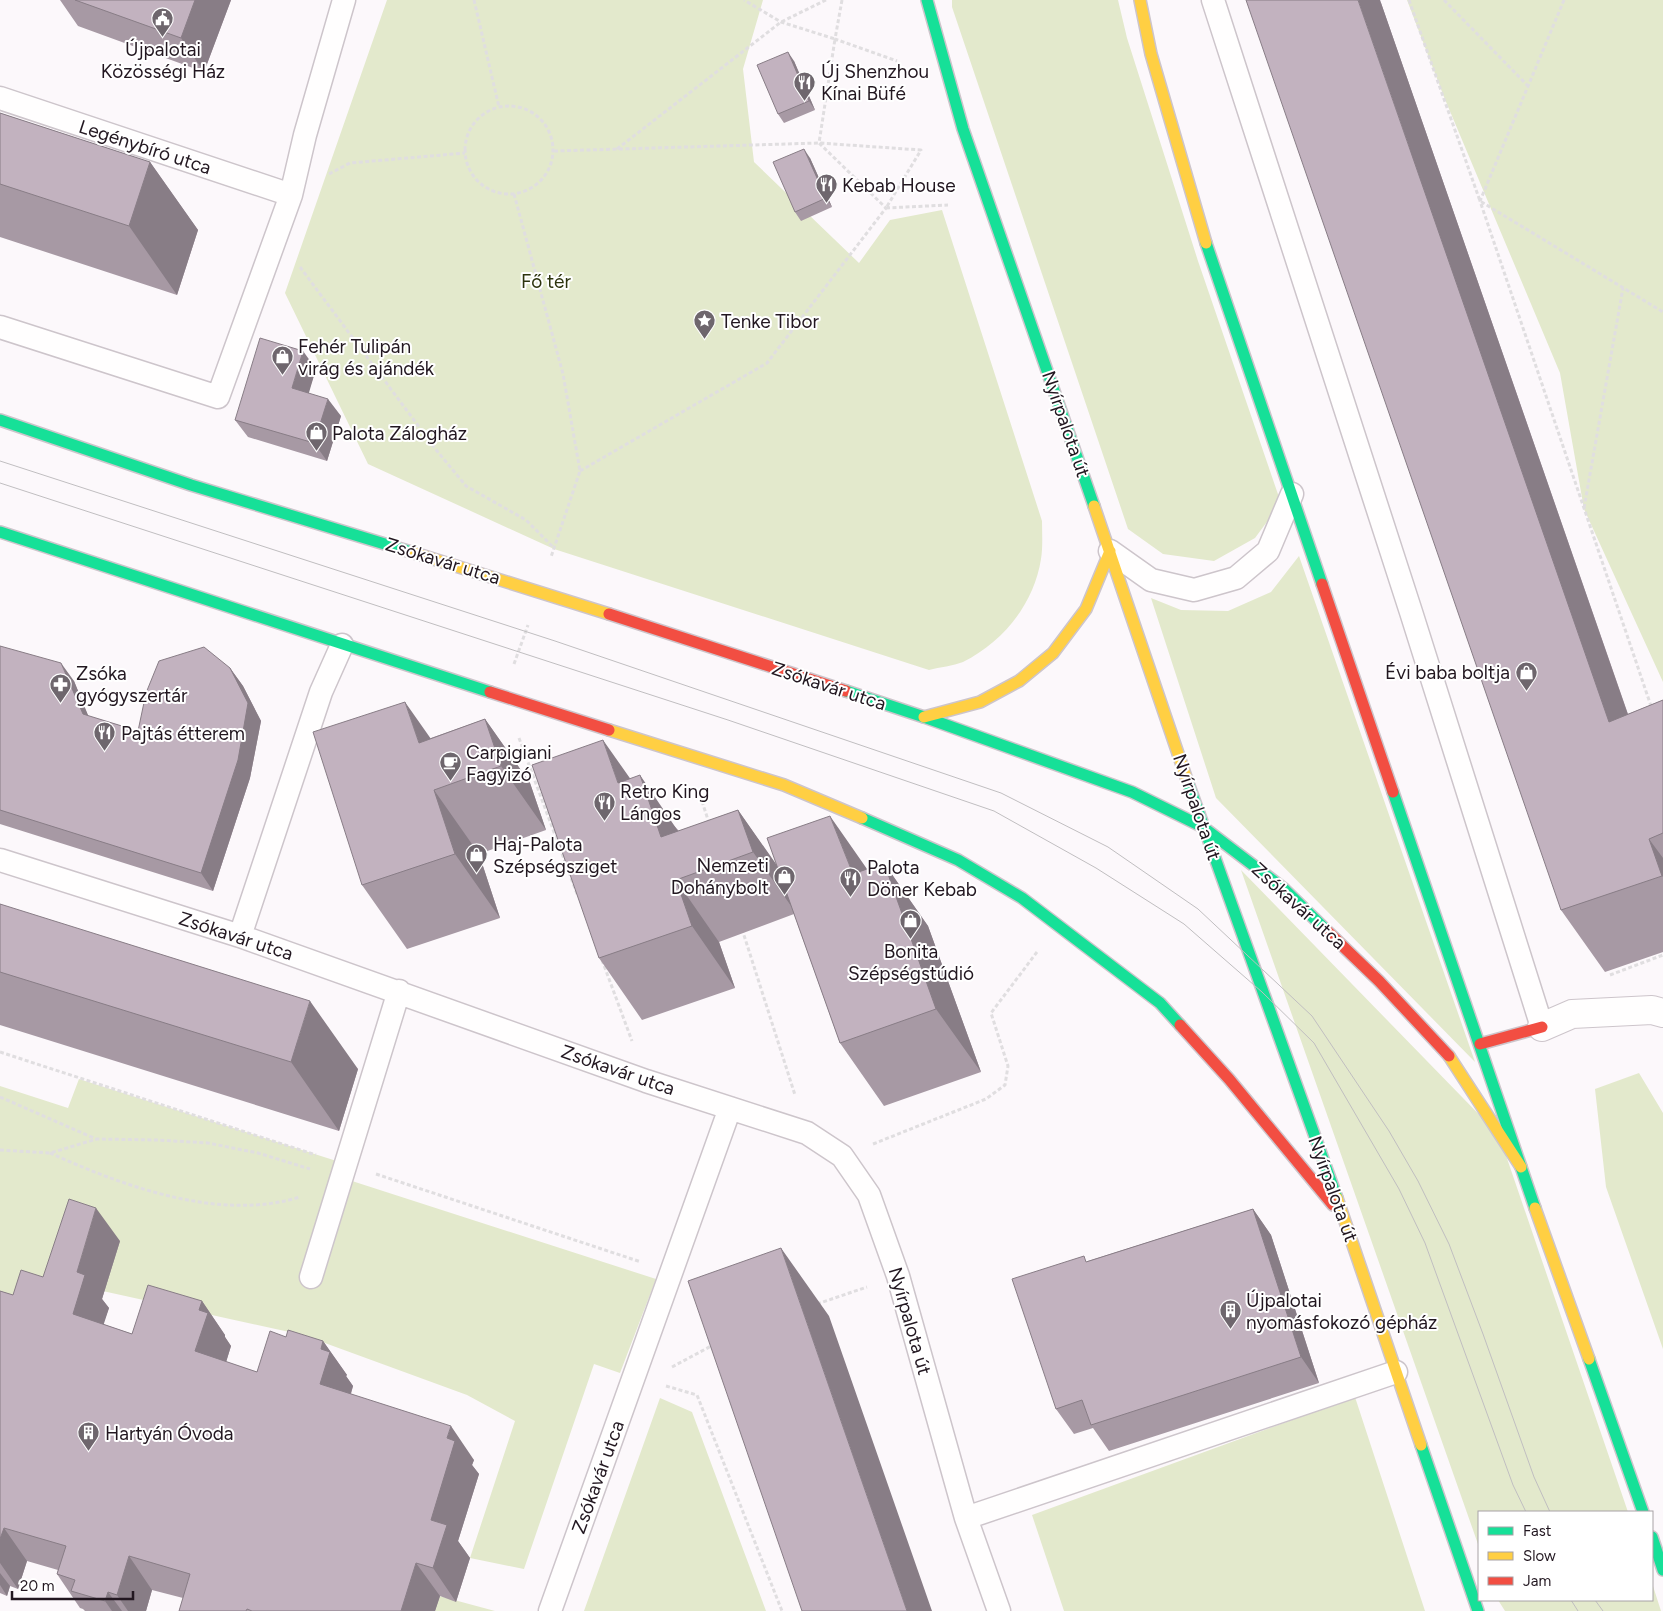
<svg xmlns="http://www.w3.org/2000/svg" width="1663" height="1611" viewBox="0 0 1663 1611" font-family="Figtree,sans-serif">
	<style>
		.green { fill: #e3e9cc }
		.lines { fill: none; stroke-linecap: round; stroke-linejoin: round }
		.lane-casing { stroke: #cdc5cb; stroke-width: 25 }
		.street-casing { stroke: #cdc5cb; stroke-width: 30 }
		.fast-casing { stroke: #cdc5cb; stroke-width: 14 }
		.slow-casing { stroke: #cdc5cb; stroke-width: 14 }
		.jam-casing { stroke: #cdc5cb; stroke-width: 14 }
		.path { stroke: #e0dee0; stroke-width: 3; stroke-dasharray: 4 2.5; stroke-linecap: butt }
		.lane { stroke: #fffefe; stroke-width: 22 }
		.street { stroke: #fffefe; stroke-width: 28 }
		.fast { stroke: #16e098; stroke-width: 11 }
		.slow { stroke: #ffcf43; stroke-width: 11 }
		.jam { stroke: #f24e42; stroke-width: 11 }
		.tram { stroke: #c0bec0; stroke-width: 1 }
		.wall { fill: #a799a4 }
		.shaded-wall { fill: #887d86 }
		.building { fill: #c2b2bf; stroke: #887d86 }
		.labels { text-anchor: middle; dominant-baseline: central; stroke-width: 4; stroke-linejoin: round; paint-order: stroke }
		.poi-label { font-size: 19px; fill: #221720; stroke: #fff; text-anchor: start }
		.street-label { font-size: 19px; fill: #221720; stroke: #fff }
		.park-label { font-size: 19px; fill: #2d340e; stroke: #fff }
	</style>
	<rect width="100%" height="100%" fill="#fcf8fb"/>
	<path class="green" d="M 387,0 L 763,0 L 743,69 L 754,162 L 859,263 L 890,220 L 942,210 L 1042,521 C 1042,533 1043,547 1041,559 C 1034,604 1003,642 963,662 C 953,666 940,667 929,670 L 554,549 L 368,464 L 285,293 Z
		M 952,0 L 1118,0 L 1127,38 L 1198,261 L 1281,503 L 1255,538 L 1214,561 L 1163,554 L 1128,529 L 952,7 Z
		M 1407,0 L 1663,0 L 1663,682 L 1584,509 L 1560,373 L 1444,97 Z
		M 1299,556 L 1475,1062 L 1216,798 L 1151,598 L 1181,610 L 1228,611 L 1271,592 Z
		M 1241,870 L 1499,1135 L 1628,1512 L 1479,1512 L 1479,1547 Z
		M 1639,1073 L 1663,1113 L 1663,1349 L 1606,1187 L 1595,1089 Z
		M 79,1079 L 346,1164 L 352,1181 L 656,1279 L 620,1373 L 594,1364 L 524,1569 L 470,1558 L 515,1421 L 467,1395 L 303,1335 L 39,1277 L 0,1328 L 0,1086 L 68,1108 Z
		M 1355,1397 L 1425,1611 L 1064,1611 L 1032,1515 Z
		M 660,1398 L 692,1412 L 766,1611 L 584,1611 Z
		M 1652,1583 L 1661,1611 L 1505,1611 L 1498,1600 L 1652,1600 Z
		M 432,1594 L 495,1611 L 426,1611 Z"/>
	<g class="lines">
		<defs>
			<path id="lane" d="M 1213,0 L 1411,612 L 1542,1027
				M 0,98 L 291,195
				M 0,327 L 218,397 L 291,195 L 305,135 L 344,0
				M 1110,551 L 1151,580 L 1194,590 L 1236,578 L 1268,551 L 1292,494
				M 0,860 L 240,936 L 646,1081 L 807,1133 L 842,1156 L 869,1195 L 898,1276 L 966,1518 L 999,1611
				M 240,936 L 321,692 L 342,645
				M 311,1277 L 399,991
				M 966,1518 L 1396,1372
				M 550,1611 L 730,1108"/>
			<path id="street" d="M 1542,1027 L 1572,1014 L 1652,1010 L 1663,1013"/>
			<path id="fast" d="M 927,0 L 963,129 L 1094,506
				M 1206,243 L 1322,584
				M 0,420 L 191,485 L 411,552
				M 0,532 L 490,692
				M 846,691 L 924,717 L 1132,792 L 1203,827 L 1283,888 L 1326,930
				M 1187,780 L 1337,1198
				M 1393,792 L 1535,1208
				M 862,818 L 958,860 L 1022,898 L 1160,1003 L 1180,1025
				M 1589,1359 L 1643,1512
				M 1421,1445 L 1478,1611
				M 1652,1537 L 1663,1570"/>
			<path id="slow" d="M 1140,0 L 1151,54 L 1206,243
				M 1094,506 L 1187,780
				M 411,552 L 609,614
				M 924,717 L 980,702 L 1019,681 L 1053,653 L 1086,609 L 1110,551
				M 609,730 L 784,785 L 862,818
				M 1449,1056 L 1521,1167
				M 1337,1198 L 1421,1445
				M 1535,1208 L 1589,1359"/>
			<path id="jam" d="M 1322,584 L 1393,792
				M 609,614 L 846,691
				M 490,692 L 609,730
				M 1326,930 L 1379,981 L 1449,1056
				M 1180,1025 L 1229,1079 L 1333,1205
				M 1480,1044 L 1542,1027"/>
		</defs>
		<use href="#lane" class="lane-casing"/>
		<use href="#street" class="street-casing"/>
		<use href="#fast" class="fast-casing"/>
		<use href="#slow" class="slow-casing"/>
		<use href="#jam" class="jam-casing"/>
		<path class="path" d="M 474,0 L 499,107
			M 842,0 L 835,39 L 897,61
			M 1409,0 L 1480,201 L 1663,312
			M 1444,0 L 1528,86
			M 1564,0 L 1480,201 L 1652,709
			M465 150a44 44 0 1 1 88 0a44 44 0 1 1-88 0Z
			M 617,149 L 781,22 L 826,0
			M 554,151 L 819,143 L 921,150 L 886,208
			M 329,174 L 350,163 L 465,153
			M 514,194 L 563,374 L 580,471 L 551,557
			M 886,208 L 948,205
			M 300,267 L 437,451 L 466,486 L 526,520 L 554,548
			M 580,471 L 767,363 L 886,208 L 819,143 L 835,39 L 781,22 L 744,0
			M 1584,508 L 1623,288
			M 514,664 L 528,625
			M 519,738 L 577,894
			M 700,795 L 709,823
			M 742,929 L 795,1095
			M 602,960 L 632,1041
			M 1610,975 L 1663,955
			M 0,1052 L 316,1155
			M 0,1097 L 96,1139
			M 873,1144 L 986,1099 L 1005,1085 L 1008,1066 L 991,1013 L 1037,952
			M 0,1150 L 50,1153 L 97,1139 L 157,1140 L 208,1143 L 258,1153 L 310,1169
			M 50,1153 C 123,1186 220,1222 300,1197
			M 376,1174 L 641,1262
			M 817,1304 L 867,1287
			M 672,1367 L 713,1345
			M 666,1386 L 697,1395 L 782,1611"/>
		<use href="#lane" class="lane"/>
		<use href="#street" class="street"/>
		<use href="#fast" class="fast"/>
		<use href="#slow" class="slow"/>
		<use href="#jam" class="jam"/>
		<path class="tram" d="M 0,461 L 555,641 L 1001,793 L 1108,847 L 1198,909 L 1312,1016 L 1389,1131 L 1418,1181 L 1449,1244 L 1483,1334 L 1534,1477 L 1550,1512
			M 0,483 L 728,720 L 994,811 L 1096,868 L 1184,924 L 1262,992 L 1314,1043 L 1399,1189 L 1425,1243 L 1513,1485 L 1526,1512
			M 1571,1600 L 1578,1611
			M 1595,1600 L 1603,1611"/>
	</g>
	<path class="wall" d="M 60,0 L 231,0 L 204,72 L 78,26 Z
		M 1380,0 L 1628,714 L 1663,700 L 1663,952 L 1605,972 L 1561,910 Z
		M 794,61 L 815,110 L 784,123 L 778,114 Z
		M 0,113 L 150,162 L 198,230 L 177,295 L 0,237 Z
		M 810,158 L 832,207 L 801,221 L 795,212 Z
		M 316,369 L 308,393 L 341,416 L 327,461 L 248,437 L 235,420 Z
		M 0,646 L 74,681 L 88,716 L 138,731 L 230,668 L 243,686 L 261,721 L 250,778 L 213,891 L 0,824 Z
		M 485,719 L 530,783 L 546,830 L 479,854 L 500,918 L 407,949 L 362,885 L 431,738 Z
		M 630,779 L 679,831 L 738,810 L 776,865 L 867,869 L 884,863 L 928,926 L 981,1072 L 884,1106 L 840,1043 L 794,914 L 719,942 L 735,988 L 642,1020 L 599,958 Z
		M 0,904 L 358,1069 L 339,1131 L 0,1025 Z
		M 1253,1209 L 1271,1235 L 1319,1383 L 1109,1451 L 1093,1428 L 1074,1434 L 1056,1409 L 1088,1261 Z
		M 120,1241 L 102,1299 L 109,1308 L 103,1324 L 132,1334 L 202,1301 L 225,1335 L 225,1337 L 231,1346 L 226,1362 L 257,1372 L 286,1337 L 323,1341 L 347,1375 L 346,1376 L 353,1386 L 351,1394 L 474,1460 L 472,1465 L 479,1474 L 458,1541 L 470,1558 L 456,1602 L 440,1596 L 435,1611 L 179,1611 L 183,1598 L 152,1590 L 146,1611 L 85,1611 L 83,1609 L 80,1608 L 57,1574 L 58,1570 L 27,1561 L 18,1589 L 10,1586 L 7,1596 L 0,1593 L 0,1291 L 13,1295 L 43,1277 Z"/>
	<path class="shaded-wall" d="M 195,0 L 231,0 L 204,72 L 181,38 Z
		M 1358,0 L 1380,0 L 1652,784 L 1609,722 Z
		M 788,52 L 794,61 L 815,110 L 809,101 Z
		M 804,149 L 810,158 L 832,207 L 826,198 Z
		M 150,162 L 198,230 L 177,295 L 129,226 Z
		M 303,351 L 316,369 L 305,406 L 292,388 Z
		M 328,399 L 341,416 L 327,461 L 314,443 Z
		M 61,663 L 74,681 L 95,732 L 83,714 Z
		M 230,668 L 243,686 L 261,721 L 250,778 L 213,891 L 201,873 Z
		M 405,702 L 450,766 L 419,743 Z
		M 485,719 L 530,783 L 546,830 L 501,766 Z
		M 603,740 L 646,801 L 618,783 Z
		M 640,775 L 682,837 L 661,837 Z
		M 434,790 L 479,854 L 500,918 L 455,854 Z
		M 738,810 L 781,871 L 796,913 L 753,852 Z
		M 830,816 L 874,879 L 853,874 Z
		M 1649,839 L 1663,858 L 1663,877 L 1662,876 Z
		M 884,863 L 928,926 L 981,1072 L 936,1009 Z
		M 676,880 L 719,942 L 735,988 L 692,926 Z
		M 310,1001 L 358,1069 L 339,1131 L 291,1062 Z
		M 96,1208 L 120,1241 L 102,1299 L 109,1308 L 96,1348 L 73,1314 L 77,1272 Z
		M 1253,1209 L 1271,1235 L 1319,1383 L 1301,1357 Z
		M 781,1248 L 829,1316 L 932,1611 L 907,1611 Z
		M 202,1301 L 225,1335 L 225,1337 L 231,1346 L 219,1385 L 195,1351 L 199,1310 Z
		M 323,1341 L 347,1375 L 346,1376 L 353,1386 L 343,1418 L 320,1384 L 321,1349 Z
		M 451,1426 L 474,1460 L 472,1465 L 479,1474 L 458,1541 L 470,1558 L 456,1602 L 433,1568 L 431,1520 L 447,1438 Z
		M 4,1528 L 27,1561 L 18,1589 L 0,1563 L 0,1539 Z
		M 129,1556 L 152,1590 L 146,1611 L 128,1611 L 117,1595 Z
		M 416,1563 L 440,1596 L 435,1611 L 401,1611 Z
		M 0,1573 L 10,1586 L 7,1596 L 0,1585 Z
		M 108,1592 L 122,1611 L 112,1611 L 105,1601 Z"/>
	<path class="building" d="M 75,0 L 195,0 L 181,38 Z
		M 1246,0 L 1358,0 L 1609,722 L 1663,700 L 1663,833 L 1649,839 L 1662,876 L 1561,910 Z
		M 788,52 L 809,101 L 778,114 L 757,65 Z
		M 0,113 L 150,162 L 129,226 L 0,184 Z
		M 804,149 L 826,198 L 795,212 L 773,162 Z
		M 260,338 L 303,351 L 292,388 L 328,399 L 314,443 L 235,420 Z
		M 0,646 L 61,663 L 83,714 L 138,731 L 146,693 L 159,661 L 204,647 L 230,668 L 248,703 L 238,760 L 201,873 L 0,810 Z
		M 405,702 L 419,743 L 485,719 L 501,766 L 434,790 L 455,854 L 362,885 L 313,732 Z
		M 603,740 L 618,783 L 640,775 L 661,837 L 738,810 L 753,852 L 676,880 L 692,926 L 599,958 L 532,765 Z
		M 830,816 L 853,874 L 884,863 L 936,1009 L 840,1043 L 767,838 Z
		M 0,904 L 310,1001 L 291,1062 L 0,972 Z
		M 69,1199 L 96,1208 L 77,1272 L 85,1275 L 73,1314 L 132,1334 L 148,1285 L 202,1301 L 199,1310 L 208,1313 L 195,1351 L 257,1372 L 270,1331 L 286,1337 L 288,1330 L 323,1341 L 321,1349 L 330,1352 L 320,1384 L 451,1426 L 447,1438 L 455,1441 L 431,1520 L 447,1525 L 433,1568 L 416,1563 L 401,1611 L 252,1611 L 247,1609 L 246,1611 L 179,1611 L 190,1574 L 129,1556 L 117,1595 L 108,1592 L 105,1601 L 71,1591 L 75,1580 L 57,1574 L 66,1546 L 4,1528 L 0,1539 L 0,1291 L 13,1295 L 21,1270 L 43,1277 Z
		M 1253,1209 L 1301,1357 L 1091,1425 L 1082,1400 L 1056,1409 L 1012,1279 L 1084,1256 L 1086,1262 Z
		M 781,1248 L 907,1611 L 802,1611 L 688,1281 Z"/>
	<defs>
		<symbol id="civic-pin" viewBox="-11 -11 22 30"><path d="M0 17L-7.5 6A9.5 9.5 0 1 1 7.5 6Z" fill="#6e666d" stroke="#fff"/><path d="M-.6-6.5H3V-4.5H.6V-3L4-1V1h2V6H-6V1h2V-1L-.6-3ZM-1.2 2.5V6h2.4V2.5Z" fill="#fff"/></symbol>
		<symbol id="restaurant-pin" viewBox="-11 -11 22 30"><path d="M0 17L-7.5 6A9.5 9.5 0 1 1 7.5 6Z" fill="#6e666d" stroke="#fff"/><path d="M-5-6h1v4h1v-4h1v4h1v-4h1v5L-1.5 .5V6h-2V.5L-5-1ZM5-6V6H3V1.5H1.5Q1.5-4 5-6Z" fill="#fff"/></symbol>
		<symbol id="sight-pin" viewBox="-11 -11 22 30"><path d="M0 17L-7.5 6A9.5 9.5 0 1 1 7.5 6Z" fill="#6e666d" stroke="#fff"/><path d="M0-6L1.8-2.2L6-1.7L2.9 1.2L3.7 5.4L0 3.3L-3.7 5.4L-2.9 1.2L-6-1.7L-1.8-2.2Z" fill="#fff"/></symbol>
		<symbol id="shop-pin" viewBox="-11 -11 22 30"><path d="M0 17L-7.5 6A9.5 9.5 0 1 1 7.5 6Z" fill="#6e666d" stroke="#fff"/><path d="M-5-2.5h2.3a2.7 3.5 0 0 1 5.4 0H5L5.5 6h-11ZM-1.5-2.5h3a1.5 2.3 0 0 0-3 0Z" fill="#fff"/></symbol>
		<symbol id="pharmacy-pin" viewBox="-11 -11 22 30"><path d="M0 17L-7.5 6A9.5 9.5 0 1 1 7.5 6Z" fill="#6e666d" stroke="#fff"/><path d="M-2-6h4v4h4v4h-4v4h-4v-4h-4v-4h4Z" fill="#fff"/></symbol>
		<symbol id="cafe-pin" viewBox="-11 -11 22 30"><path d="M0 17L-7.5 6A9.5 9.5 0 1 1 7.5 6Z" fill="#6e666d" stroke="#fff"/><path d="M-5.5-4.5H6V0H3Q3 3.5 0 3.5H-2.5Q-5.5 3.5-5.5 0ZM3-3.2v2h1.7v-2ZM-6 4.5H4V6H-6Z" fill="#fff"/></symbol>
		<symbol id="building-pin" viewBox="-11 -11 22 30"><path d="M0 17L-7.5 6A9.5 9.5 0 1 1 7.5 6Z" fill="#6e666d" stroke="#fff"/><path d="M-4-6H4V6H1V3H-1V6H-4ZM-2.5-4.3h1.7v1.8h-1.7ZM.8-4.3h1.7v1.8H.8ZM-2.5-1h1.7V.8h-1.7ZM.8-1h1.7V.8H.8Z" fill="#fff"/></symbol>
	</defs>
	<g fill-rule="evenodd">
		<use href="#civic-pin" x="150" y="6" width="25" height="34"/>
		<use href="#restaurant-pin" x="792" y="70" width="25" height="34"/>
		<use href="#restaurant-pin" x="814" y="172" width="25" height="34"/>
		<use href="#sight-pin" x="692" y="308" width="25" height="34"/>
		<use href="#shop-pin" x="270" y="344" width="25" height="34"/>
		<use href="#shop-pin" x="304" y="420" width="25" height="34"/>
		<use href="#shop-pin" x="1514" y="660" width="25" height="34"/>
		<use href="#pharmacy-pin" x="48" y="672" width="25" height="34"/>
		<use href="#restaurant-pin" x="92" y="720" width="25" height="34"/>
		<use href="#cafe-pin" x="438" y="750" width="25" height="34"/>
		<use href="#restaurant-pin" x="592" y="790" width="25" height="34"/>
		<use href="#shop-pin" x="464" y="842" width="25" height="34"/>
		<use href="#shop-pin" x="772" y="864" width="25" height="34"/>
		<use href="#restaurant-pin" x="838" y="866" width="25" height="34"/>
		<use href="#shop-pin" x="898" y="908" width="25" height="34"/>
		<use href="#building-pin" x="1218" y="1298" width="25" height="34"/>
		<use href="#building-pin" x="76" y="1420" width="25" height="34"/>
	</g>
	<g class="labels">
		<g class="poi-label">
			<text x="163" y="49" text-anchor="middle">Újpalotai<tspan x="163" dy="22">Közösségi Ház</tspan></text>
			<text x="821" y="71">Új Shenzhou<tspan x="821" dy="22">Kínai Büfé</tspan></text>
			<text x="842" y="185">Kebab House</text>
			<text x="721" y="321">Tenke Tibor</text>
			<text x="298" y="346">Fehér Tulipán<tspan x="298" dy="22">virág és ajándék</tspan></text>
			<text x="332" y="433">Palota Zálogház</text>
			<text x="1510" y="672" text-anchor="end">Évi baba boltja</text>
			<text x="76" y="673">Zsóka<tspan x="76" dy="22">gyógyszertár</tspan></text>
			<text x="121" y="733">Pajtás étterem</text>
			<text x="466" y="752">Carpigiani<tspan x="466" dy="22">Fagyizó</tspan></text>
			<text x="620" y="791">Retro King<tspan x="620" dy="22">Lángos</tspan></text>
			<text x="493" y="844">Haj-Palota<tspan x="493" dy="22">Szépségsziget</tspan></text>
			<text x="769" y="865" text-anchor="end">Nemzeti<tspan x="769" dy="22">Dohánybolt</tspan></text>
			<text x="867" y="867">Palota<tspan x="867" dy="22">Döner Kebab</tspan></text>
			<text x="911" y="951" text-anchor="middle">Bonita<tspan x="911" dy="22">Szépségstúdió</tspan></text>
			<text x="1246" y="1300">Újpalotai<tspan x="1246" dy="22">nyomásfokozó gépház</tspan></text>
			<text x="105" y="1433">Hartyán Óvoda</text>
		</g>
		<g class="street-label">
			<text transform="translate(145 147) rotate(18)">Legénybíró utca</text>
			<text transform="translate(1066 424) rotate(71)">Nyírpalota út</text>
			<text transform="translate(443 561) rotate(17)">Zsókavár utca</text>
			<text transform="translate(829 686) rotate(18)">Zsókavár utca</text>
			<text transform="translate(1197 807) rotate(71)">Nyírpalota út</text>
			<text transform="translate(1299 906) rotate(42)">Zsókavár utca</text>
			<text transform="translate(236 936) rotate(18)">Zsókavár utca</text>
			<text transform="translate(618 1070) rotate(19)">Zsókavár utca</text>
			<text transform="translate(1333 1189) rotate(70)">Nyírpalota út</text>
			<text transform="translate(910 1321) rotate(74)">Nyírpalota út</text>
			<text transform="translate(598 1477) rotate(-70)">Zsókavár utca</text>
		</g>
		<g class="park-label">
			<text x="546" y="281">Fő tér</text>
		</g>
	</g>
	<rect x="1478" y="1511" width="175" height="90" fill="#ffffff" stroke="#a7a2a6"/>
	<rect x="1488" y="1527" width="25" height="8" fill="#16e098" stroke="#a7a2a6"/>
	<text x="1523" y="1536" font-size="15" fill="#221720">Fast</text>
	<rect x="1488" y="1552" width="25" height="8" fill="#ffcf43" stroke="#a7a2a6"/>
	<text x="1523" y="1561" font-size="15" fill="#221720">Slow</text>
	<rect x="1488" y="1577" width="25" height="8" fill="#f24e42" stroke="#a7a2a6"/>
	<text x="1523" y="1586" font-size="15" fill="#221720">Jam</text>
	<path d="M12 1591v8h121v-8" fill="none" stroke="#221720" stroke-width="2.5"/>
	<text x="20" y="1591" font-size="15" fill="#221720" stroke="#ffffff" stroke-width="4" paint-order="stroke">20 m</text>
</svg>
